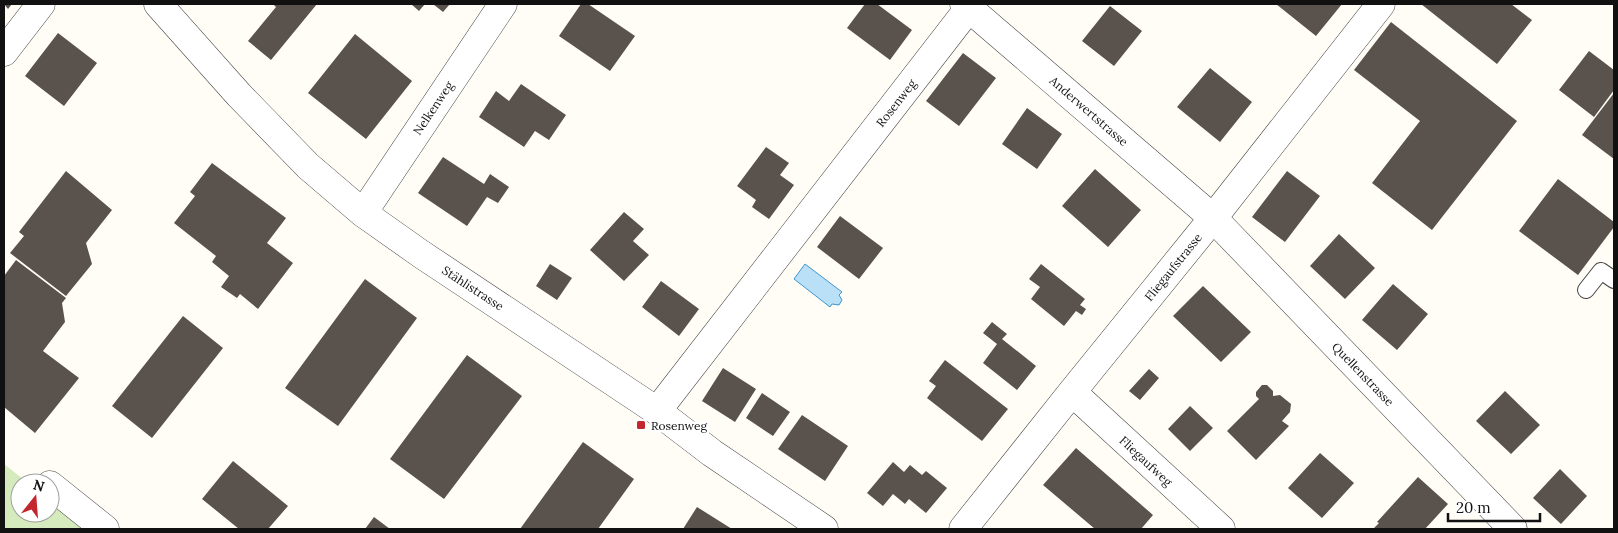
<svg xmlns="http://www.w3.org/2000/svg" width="1618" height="533" viewBox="0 0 1618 533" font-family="Lora,serif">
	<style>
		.green { fill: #d5ebbd }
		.water { fill: #b9e0f7; stroke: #3f96cf }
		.building { fill: #5a524d }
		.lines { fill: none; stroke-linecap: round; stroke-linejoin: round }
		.lane-casing { stroke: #444; stroke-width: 18 }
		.street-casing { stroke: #444; stroke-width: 29 }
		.lane { stroke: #fff; stroke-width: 16 }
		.street { stroke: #fff; stroke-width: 28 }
		.poi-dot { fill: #c4262e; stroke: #fff; stroke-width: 2 }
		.labels { text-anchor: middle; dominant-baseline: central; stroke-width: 5; stroke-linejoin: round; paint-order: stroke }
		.street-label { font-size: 12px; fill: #111; stroke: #fff }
		.poi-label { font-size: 12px; fill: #111; stroke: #fff; text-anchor: start }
	</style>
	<rect width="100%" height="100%" fill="#fffdf5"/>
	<path class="green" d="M 4,464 L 28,483 L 20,483 L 20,513 L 50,513 L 50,500 L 88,529 L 4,529 Z"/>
	<path class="water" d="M 805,264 L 842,292 L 839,295 L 842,300 L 839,305 L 832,304 L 830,307 L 794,279 Z"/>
	<path class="building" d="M 4,4 L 12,4 L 8,9 Z
		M 273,4 L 317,4 L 271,60 L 248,41 L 276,7 Z
		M 411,4 L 425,4 L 419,11 Z
		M 433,4 L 450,4 L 443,12 Z
		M 581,4 L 588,4 L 635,36 L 610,71 L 559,36 Z
		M 865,4 L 877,4 L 912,30 L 890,60 L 847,28 Z
		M 1276,4 L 1342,4 L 1316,36 Z
		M 1421,4 L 1511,4 L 1532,20 L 1497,64 Z
		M 1110,6 L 1142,31 L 1114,66 L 1082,41 Z
		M 1391,22 L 1517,121 L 1432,230 L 1372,183 L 1420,121 L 1354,70 Z
		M 58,33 L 97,63 L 64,106 L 25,76 Z
		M 355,34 L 412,81 L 366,139 L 308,93 Z
		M 1589,51 L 1614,70 L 1614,90 L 1594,117 L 1559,90 Z
		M 963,53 L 996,78 L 959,126 L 926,101 Z
		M 1210,68 L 1252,102 L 1220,142 L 1177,107 Z
		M 521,84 L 566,115 L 549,140 L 535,131 L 524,147 L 479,117 L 496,91 L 509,101 Z
		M 1614,93 L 1614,159 L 1582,135 Z
		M 1027,108 L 1062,134 L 1037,169 L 1002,144 Z
		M 766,147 L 789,163 L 780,175 L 794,185 L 769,219 L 752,207 L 756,200 L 737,186 Z
		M 443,157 L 484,184 L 490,174 L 509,187 L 498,203 L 487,197 L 467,226 L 418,193 Z
		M 212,163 L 286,218 L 267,243 L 293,263 L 258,309 L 240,294 L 237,298 L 221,287 L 229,276 L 212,262 L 216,256 L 174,223 L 195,196 L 190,192 Z
		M 1095,169 L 1141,210 L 1108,247 L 1062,206 Z
		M 66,171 L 112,210 L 86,243 L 92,264 L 66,296 L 10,253 L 24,236 L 19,232 Z
		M 1287,171 L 1320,196 L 1285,242 L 1252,217 Z
		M 1558,179 L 1614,222 L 1614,227 L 1578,275 L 1519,231 Z
		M 624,212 L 644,229 L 633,241 L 649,255 L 624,281 L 590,250 Z
		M 840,216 L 883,248 L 859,279 L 817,247 Z
		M 1339,234 L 1375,268 L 1345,299 L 1310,266 Z
		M 16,260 L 66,298 L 62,303 L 65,322 L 43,351 L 79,378 L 35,433 L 4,407 L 4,276 Z
		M 550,264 L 572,278 L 557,300 L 536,286 Z
		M 1041,264 L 1085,299 L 1080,305 L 1086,309 L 1082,315 L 1076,311 L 1064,326 L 1031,299 L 1040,287 L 1029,279 Z
		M 365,279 L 417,318 L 338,426 L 285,388 Z
		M 661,281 L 699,309 L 679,336 L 642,307 Z
		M 1393,284 L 1428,314 L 1397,350 L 1362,320 Z
		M 1203,286 L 1251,332 L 1221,362 L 1173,316 Z
		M 183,316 L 223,348 L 152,438 L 112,406 Z
		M 992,322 L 1007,334 L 1002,339 L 1036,366 L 1017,390 L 983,363 L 997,344 L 983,333 Z
		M 467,355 L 522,396 L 444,499 L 390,459 Z
		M 945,360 L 1008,409 L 982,441 L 927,398 L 936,386 L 929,381 Z
		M 723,368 L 756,389 L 735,422 L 702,401 Z
		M 1149,369 L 1159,378 L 1140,400 L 1129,391 Z
		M 1262,385 L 1267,385 L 1273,391 L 1273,396 L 1280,395 L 1291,404 L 1290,412 L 1282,421 L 1289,426 L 1256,460 L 1227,431 L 1259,399 L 1256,396 L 1256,392 Z
		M 1505,391 L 1540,425 L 1511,454 L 1476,421 Z
		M 762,393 L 790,412 L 773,436 L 746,418 Z
		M 1190,406 L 1213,428 L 1190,451 L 1168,429 Z
		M 802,415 L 848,446 L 825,481 L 778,449 Z
		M 583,442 L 634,479 L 598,529 L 520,529 Z
		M 1076,448 L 1153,515 L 1141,529 L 1095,529 L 1043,485 Z
		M 1320,453 L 1354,483 L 1322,518 L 1288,488 Z
		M 233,461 L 288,506 L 268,529 L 239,529 L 202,499 Z
		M 893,462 L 904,472 L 910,465 L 922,475 L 926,471 L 947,488 L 926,513 L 909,499 L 905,504 L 893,494 L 883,506 L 867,493 Z
		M 1560,469 L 1587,496 L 1561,524 L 1533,498 Z
		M 1418,477 L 1448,504 L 1425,529 L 1373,529 L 1379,523 L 1377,522 Z
		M 697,507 L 732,529 L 683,529 Z
		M 374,517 L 390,529 L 365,529 Z"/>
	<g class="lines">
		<defs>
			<path id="lane" d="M 1586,290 L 1601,271 L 1614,280"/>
			<path id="street" d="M 158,4 L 239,95 L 308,166 L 363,213 L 421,254 L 657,411 L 712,453 L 824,529
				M 964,4 L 1213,218 L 1513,529
				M 4,52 L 41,4
				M 363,213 L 503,4
				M 1072,392 L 1221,529
				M 657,411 L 969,8
				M 50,485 L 105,529
				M 963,529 L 1072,392 L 1213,218 L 1381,4"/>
		</defs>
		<use href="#lane" class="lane-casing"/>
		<use href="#street" class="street-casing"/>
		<use href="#lane" class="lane"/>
		<use href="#street" class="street"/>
	</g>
	<rect class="poi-dot" x="636" y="420" width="10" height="10" rx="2.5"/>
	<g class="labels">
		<g class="street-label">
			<text transform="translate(896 103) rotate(-52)">Rosenweg</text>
			<text transform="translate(433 108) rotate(-56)">Nelkenweg</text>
			<text transform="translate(1089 111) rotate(41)">Anderwertstrasse</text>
			<text transform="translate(1173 267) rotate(-51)">Fliegaufstrasse</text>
			<text transform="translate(473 288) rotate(33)">Stählistrasse</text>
			<text transform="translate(1363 374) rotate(46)">Quellenstrasse</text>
			<text transform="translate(1146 461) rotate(43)">Fliegaufweg</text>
		</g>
		<g class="poi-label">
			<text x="651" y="425">Rosenweg</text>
		</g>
	</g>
	<rect width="1618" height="533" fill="none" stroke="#111111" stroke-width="10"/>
	<g transform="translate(35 498) rotate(17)"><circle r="24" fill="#ffffff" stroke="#a0a0a0"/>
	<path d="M0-4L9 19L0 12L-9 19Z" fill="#c4262e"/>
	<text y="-8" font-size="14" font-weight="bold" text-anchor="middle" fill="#111111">N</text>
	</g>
	<path d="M1448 513v8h92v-8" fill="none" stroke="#111111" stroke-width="2.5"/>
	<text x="1456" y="513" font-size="15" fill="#111111" stroke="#ffffff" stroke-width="4" paint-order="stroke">20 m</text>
</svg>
